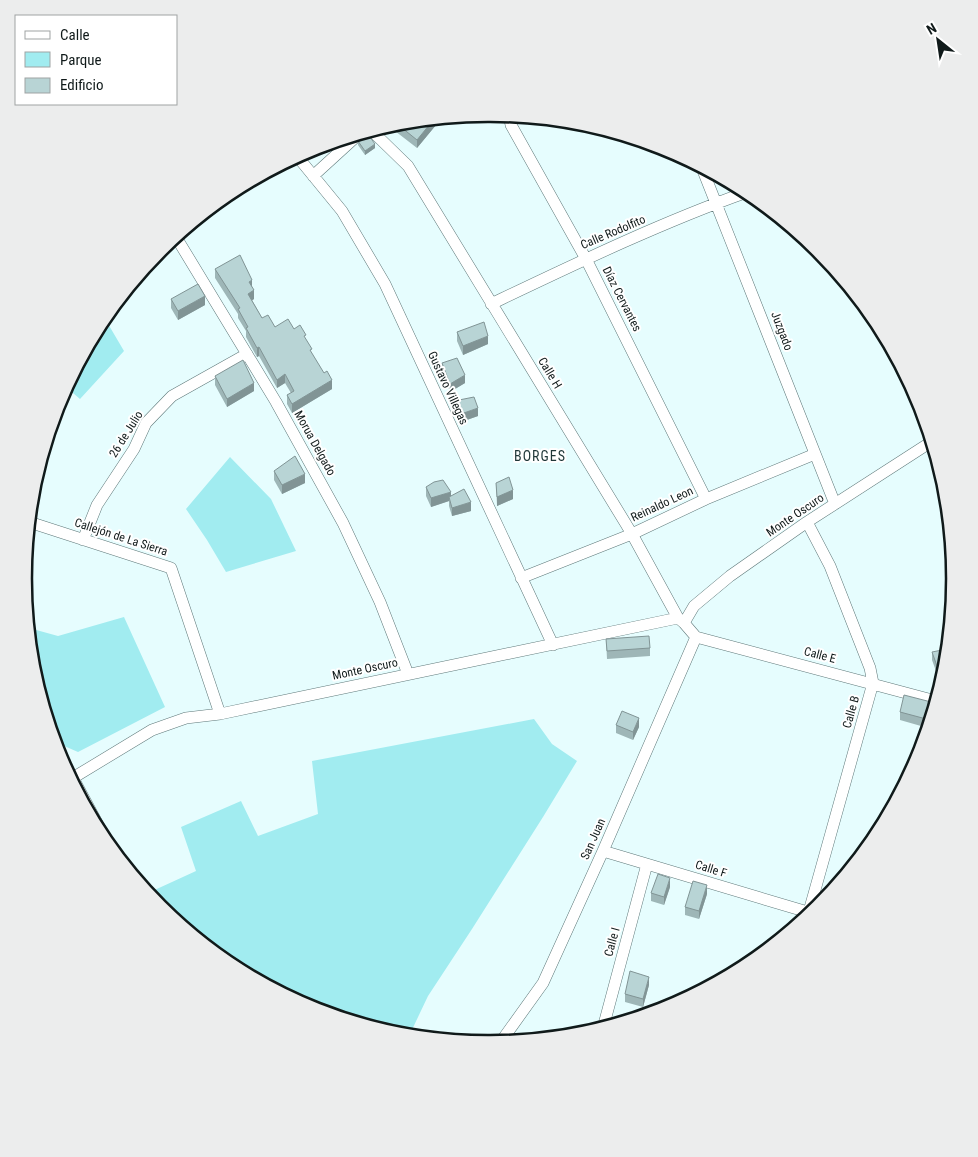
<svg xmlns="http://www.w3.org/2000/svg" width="978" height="1157" viewBox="0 0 978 1157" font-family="'Roboto Condensed',sans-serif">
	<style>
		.green { fill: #a1ecf0 }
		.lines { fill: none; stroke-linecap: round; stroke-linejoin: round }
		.minor-casing { stroke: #5e7879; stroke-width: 12 }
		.minor { stroke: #fff; stroke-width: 11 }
		.wall { fill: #9eb6b7 }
		.shaded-wall { fill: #819495 }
		.building { fill: #b8d4d5; stroke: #819495 }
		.labels { text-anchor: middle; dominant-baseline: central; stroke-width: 4; stroke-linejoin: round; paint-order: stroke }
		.street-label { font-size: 12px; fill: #101a1a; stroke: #fff }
		.neighbourhood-label { font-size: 14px; letter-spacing: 1px; fill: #1f3738; stroke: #fff }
		.rim { fill: none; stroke: #101a1a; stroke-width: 2.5 }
	</style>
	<rect width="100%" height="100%" fill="#e6fdfe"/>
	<path class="green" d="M 104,317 L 124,351 L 80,399 L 66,387 Z
		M 230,457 L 271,499 L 296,551 L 226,572 L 207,540 L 186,509 Z
		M 124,617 L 165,707 L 78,752 L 55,742 L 33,669 L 29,628 L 58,636 Z
		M 534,719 L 552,744 L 577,761 L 543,817 L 472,929 L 428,996 L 409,1036 L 398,1035 L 311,1008 L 230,965 L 160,907 L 148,893 L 196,871 L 181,827 L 241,801 L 258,836 L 318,814 L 312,761 Z"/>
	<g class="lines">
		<defs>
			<path id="minor" d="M 509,115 L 511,125 L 586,259 L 706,499
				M 371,130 L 408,166 L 632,534 L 678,618 L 684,623 L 696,637
				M 297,156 L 342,211 L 385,284 L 553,645
				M 702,168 L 835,504
				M 313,176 L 359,134
				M 176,237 L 276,402 L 343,523 L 380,602 L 408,674
				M 491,304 C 575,264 660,223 747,192
				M 29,522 L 171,568 L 220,714
				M 807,522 L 830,566 L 870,668 L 873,683 L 808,915
				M 83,540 L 97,505 L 134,449 L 146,423 L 172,396 L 247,354
				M 521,578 L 632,534 L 706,499 L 815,454
				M 684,623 L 694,606 L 730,576 L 807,522 L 931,442
				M 696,637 L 936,701
				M 73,778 L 109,845
				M 71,779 L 152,730 L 186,718 L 220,714 L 678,618
				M 603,851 L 811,913
				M 603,1028 L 647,864
				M 500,1043 L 543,983 L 603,851 L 696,637"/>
		</defs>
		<use href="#minor" class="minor-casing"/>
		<use href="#minor" class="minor"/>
	</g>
	<path class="wall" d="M 436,119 L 436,125 L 417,148 L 395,131 L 395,123 Z
		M 358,141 L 375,148 L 365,155 L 358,145 Z
		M 215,269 L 252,288 L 254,299 L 252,300 L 262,318 L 275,327 L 294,329 L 306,340 L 312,354 L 332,389 L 292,413 L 287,404 L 287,395 L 291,393 L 285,383 L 277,388 L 259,356 L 257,357 L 246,337 L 246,331 L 238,318 L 238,314 L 215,278 Z
		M 171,299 L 205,305 L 178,320 L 171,308 Z
		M 457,332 L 488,344 L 463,355 L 457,341 Z
		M 442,363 L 465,383 L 450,392 L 442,371 Z
		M 215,376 L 254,391 L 227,407 L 215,385 Z
		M 454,401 L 478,416 L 461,422 L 454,409 Z
		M 274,471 L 305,483 L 282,494 L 274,480 Z
		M 496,483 L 513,499 L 497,506 Z
		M 426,487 L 451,496 L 471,511 L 452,516 L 449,506 L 449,501 L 431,507 L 426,496 Z
		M 606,639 L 650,648 L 650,656 L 607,659 Z
		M 932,652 L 945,670 L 941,685 L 932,660 Z
		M 935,703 L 928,728 L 900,720 L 900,712 Z
		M 616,725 L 639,727 L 633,740 L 616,733 Z
		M 670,887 L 664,905 L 651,901 L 651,893 Z
		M 707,894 L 699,919 L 685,915 L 685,907 Z
		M 649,985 L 643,1007 L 625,1002 L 625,994 Z"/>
	<path class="shaded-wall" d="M 434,119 L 436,119 L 436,125 L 417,148 L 417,140 Z
		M 375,144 L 375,148 L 365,155 L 365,151 Z
		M 252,280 L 252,289 L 249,282 Z
		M 254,290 L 254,299 L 248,303 L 248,294 Z
		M 205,296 L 205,305 L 178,320 L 178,311 Z
		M 488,336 L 488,344 L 463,355 L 463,346 Z
		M 259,347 L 259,356 L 257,357 L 257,348 Z
		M 285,374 L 285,383 L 277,388 L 277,380 Z
		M 465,375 L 465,383 L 450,392 L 450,384 Z
		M 332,380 L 332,389 L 292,413 L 292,404 Z
		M 254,383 L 254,391 L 227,407 L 227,399 Z
		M 478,408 L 478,416 L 461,422 L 461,414 Z
		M 305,474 L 305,483 L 282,494 L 282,485 Z
		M 513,490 L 513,499 L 497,506 L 497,497 Z
		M 451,492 L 451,500 L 449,497 L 449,501 L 431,507 L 431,498 Z
		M 471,502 L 471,511 L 452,516 L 452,508 Z
		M 639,718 L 639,727 L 633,740 L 633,732 Z
		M 670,878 L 670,887 L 664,905 L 664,897 Z
		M 707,885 L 707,894 L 699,919 L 699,911 Z
		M 649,977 L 649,985 L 643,1007 L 643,999 Z"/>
	<path class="building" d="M 434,119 L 417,140 L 396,123 L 399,122 Z
		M 367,133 L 375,144 L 365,151 L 358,141 Z
		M 240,255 L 252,280 L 249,282 L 254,290 L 248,294 L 262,318 L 268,315 L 275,327 L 288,319 L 294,329 L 300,325 L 306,335 L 304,336 L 312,349 L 310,350 L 324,373 L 327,371 L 332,380 L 292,404 L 287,395 L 294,391 L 285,374 L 277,380 L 259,347 L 257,348 L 246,328 L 248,327 L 238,309 L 240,308 L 215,269 Z
		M 198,284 L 205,296 L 178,311 L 171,299 Z
		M 484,322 L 488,336 L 463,346 L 457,332 Z
		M 457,358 L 465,375 L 450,384 L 442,363 Z
		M 243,360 L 254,383 L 227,399 L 215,376 Z
		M 474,397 L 478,408 L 461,414 L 454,401 Z
		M 295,456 L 305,474 L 282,485 L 274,471 Z
		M 509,477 L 513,490 L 497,497 L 496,483 Z
		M 443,480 L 451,492 L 431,498 L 426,487 L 434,482 Z
		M 464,489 L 471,502 L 452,508 L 449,497 Z
		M 649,636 L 650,648 L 607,651 L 606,639 Z
		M 947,649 L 945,670 L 942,680 L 932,652 Z
		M 904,695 L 935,703 L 930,720 L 900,712 Z
		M 622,711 L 639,718 L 633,732 L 616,725 Z
		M 658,874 L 670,878 L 664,897 L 651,893 Z
		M 693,881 L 707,885 L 699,911 L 685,907 Z
		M 630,971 L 649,977 L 643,999 L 625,994 Z
		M 552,1032 L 567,1036 L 550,1038 Z"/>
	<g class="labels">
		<g class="street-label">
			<text transform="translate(613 232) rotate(-23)">Calle Rodolfito</text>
			<text transform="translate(622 299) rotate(63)">Díaz Cervantes</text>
			<text transform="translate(782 331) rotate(69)">Juzgado</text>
			<text transform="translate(550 373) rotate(59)">Calle H</text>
			<text transform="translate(448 388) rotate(65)">Gustavo Villegas</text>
			<text transform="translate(126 434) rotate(-58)">26 de Julio</text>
			<text transform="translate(315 443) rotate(61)">Morua Delgado</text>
			<text transform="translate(662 504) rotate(-25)">Reinaldo Leon</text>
			<text transform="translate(795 515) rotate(-34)">Monte Oscuro</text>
			<text transform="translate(121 537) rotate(18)">Callejón de La Sierra</text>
			<text transform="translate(820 655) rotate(15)">Calle E</text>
			<text transform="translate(365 669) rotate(-12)">Monte Oscuro</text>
			<text transform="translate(851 712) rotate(-74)">Calle B</text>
			<text transform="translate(593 839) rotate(-66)">San Juan</text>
			<text transform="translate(711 869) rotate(17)">Calle F</text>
			<text transform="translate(612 942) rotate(-75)">Calle I</text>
		</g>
		<g class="neighbourhood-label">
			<text x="540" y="456">BORGES</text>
		</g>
	</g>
	<path d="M0 0H978V1157H0ZM488 122H490A456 456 0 0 1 946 578V579A456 456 0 0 1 490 1035H488A456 456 0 0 1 32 579V578A456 456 0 0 1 488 122Z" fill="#eceded" fill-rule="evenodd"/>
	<path class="rim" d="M488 122H490A456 456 0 0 1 946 578V579A456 456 0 0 1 490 1035H488A456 456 0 0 1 32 579V578A456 456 0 0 1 488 122Z"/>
	<rect x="15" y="15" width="162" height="90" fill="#ffffff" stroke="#9fa3a3"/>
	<rect x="25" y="31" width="25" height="8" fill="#ffffff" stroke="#9fa3a3"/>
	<text x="60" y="40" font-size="15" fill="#101a1a">Calle</text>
	<rect x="25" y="52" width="25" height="15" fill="#a1ecf0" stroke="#9fa3a3"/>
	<text x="60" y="65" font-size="15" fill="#101a1a">Parque</text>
	<rect x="25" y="78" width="25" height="15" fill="#b8d4d5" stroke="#9fa3a3"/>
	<text x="60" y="90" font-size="15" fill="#101a1a">Edificio</text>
	<g transform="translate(938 40) rotate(330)" stroke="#ffffff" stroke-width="4" paint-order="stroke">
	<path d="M0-4L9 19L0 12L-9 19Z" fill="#101a1a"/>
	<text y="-8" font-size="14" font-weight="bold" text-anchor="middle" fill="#101a1a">N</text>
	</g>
</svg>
